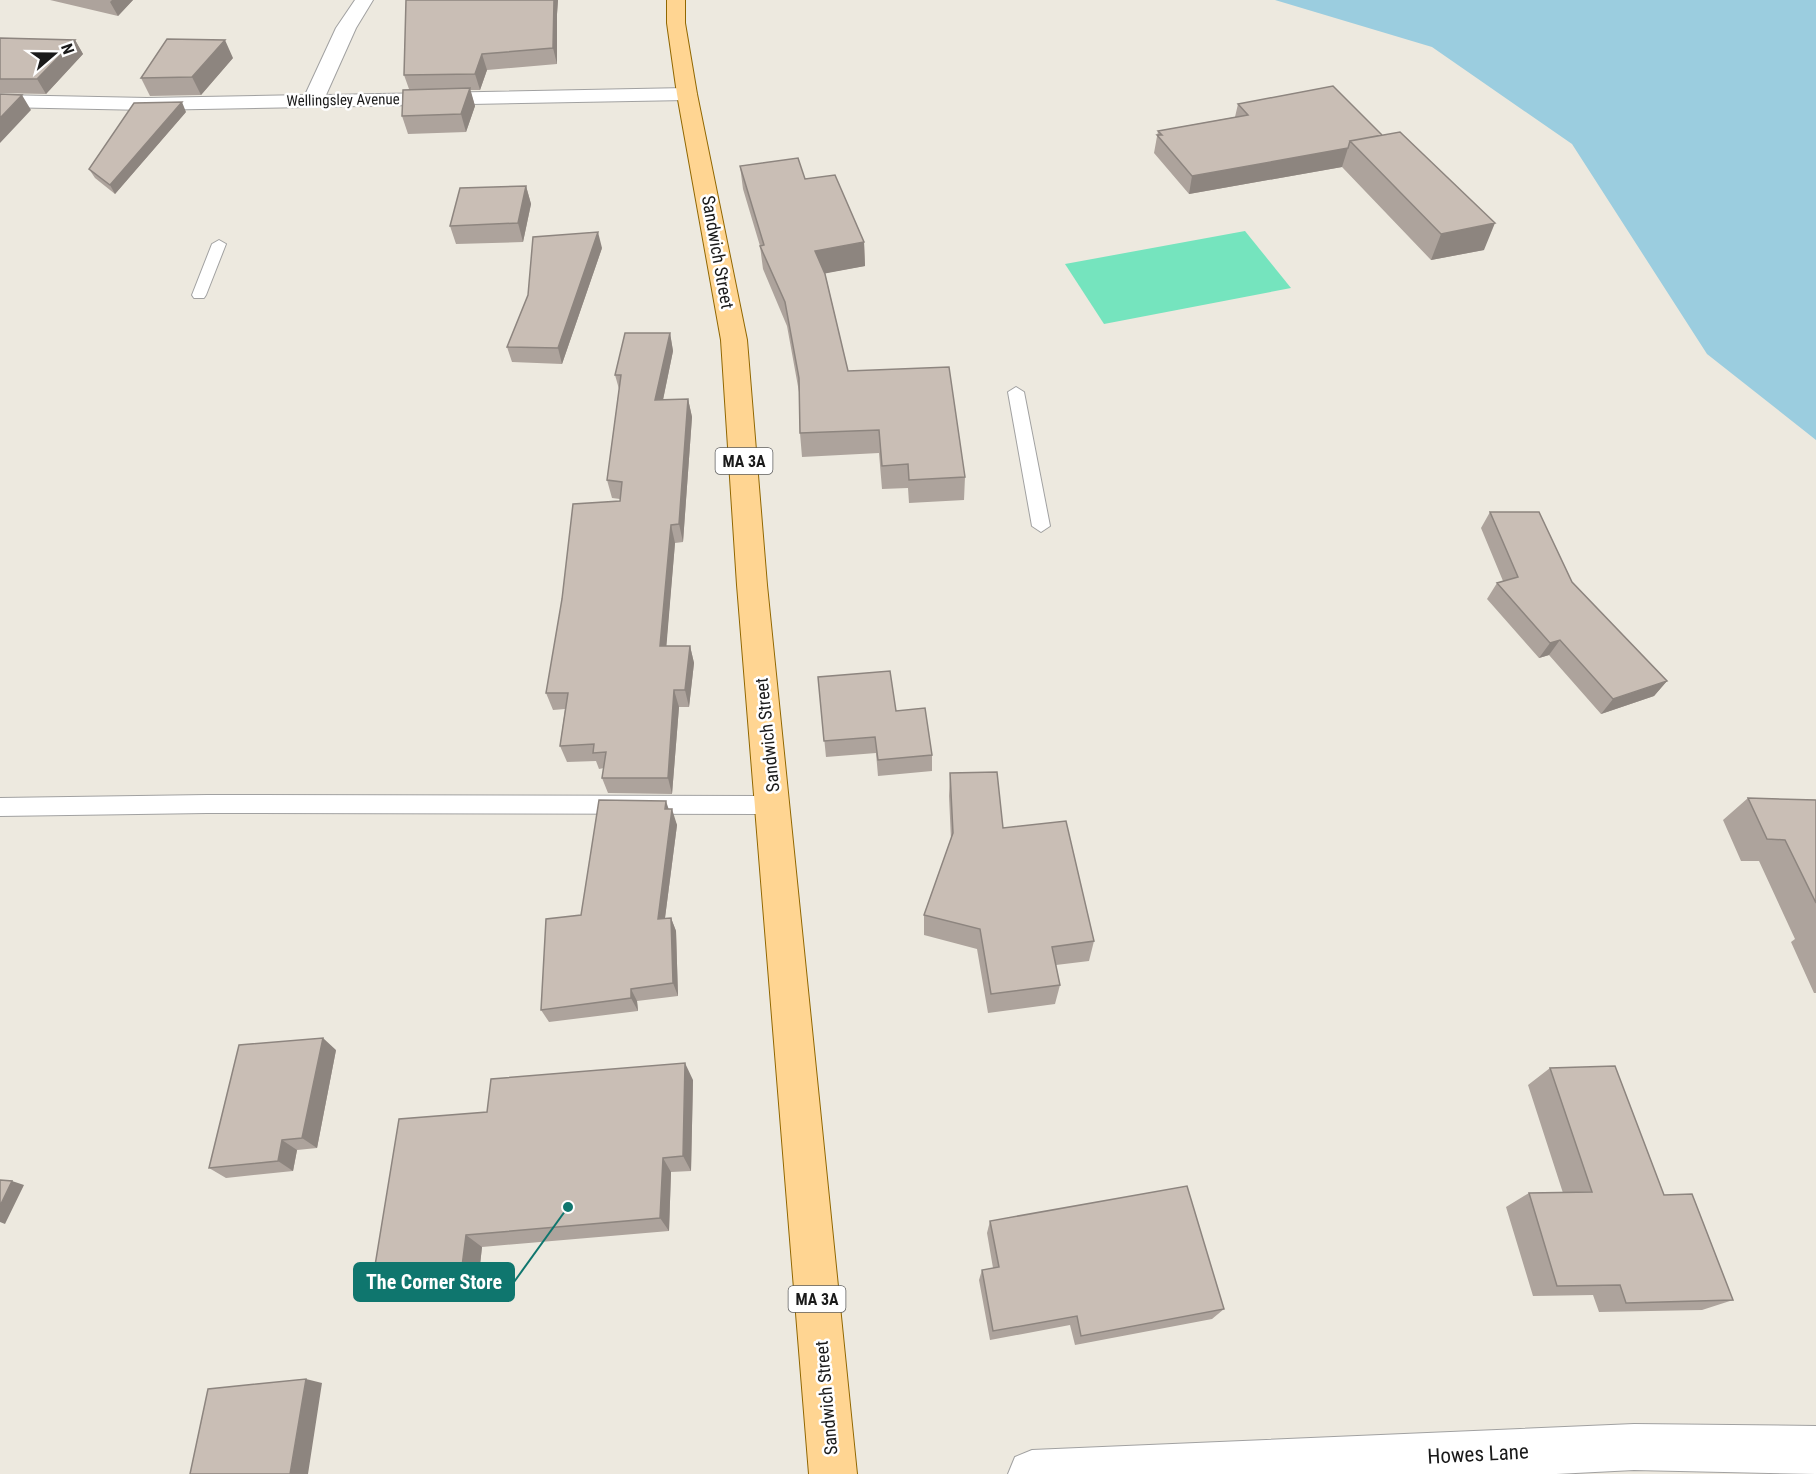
<svg xmlns="http://www.w3.org/2000/svg" width="1816" height="1474" viewBox="0 0 1816 1474" font-family="'Roboto Condensed',sans-serif">
	<style>
		.pitch { fill: #75e4be }
		.water { fill: #9bcddf }
		.lines { fill: none; stroke-linecap: round; stroke-linejoin: round }
		.service-casing { stroke: #a1a1a1; stroke-width: 2 }
		.minor-casing { stroke: #a1a1a1; stroke-width: 2 }
		.primary-casing { stroke: #916700; stroke-width: 2 }
		.service { fill: #fff; fill-rule: evenodd }
		.minor { fill: #fff; fill-rule: evenodd }
		.primary { fill: #ffd592; fill-rule: evenodd }
		.wall { fill: #ada39c }
		.shaded-wall { fill: #8d857f }
		.building { fill: #c9beb5; stroke: #8d857f; stroke-width: 1.5 }
		.labels { text-anchor: middle; dominant-baseline: central; stroke-width: 5; stroke-linejoin: round; paint-order: stroke }
		.far-street-label { font-size: 15px; fill: #1a1a1a; stroke: #fff }
		.shield { fill: #fff; stroke: #5f5f5f; stroke-width: 1.5 }
		.shield-label { font-size: 16px; font-weight: bold; fill: #1a1a1a }
		.street-label { font-size: 18px; fill: #1a1a1a; stroke: #fff }
		.near-street-label { font-size: 21px; fill: #1a1a1a; stroke: #fff }
		.leader { fill: none; stroke: #0f766e; stroke-width: 2 }
		.callout-dot { fill: #0f766e; stroke: #fff; stroke-width: 2 }
		.callout { fill: #0f766e; stroke: #0f766e; stroke-width: 2 }
		.callout-label { font-size: 20px; text-anchor: middle; font-weight: bold; fill: #fff }
	</style>
	<rect width="100%" height="100%" fill="#ede9df"/>
	<path class="pitch" d="M 1245,231 L 1291,288 L 1104,324 L 1065,264 Z"/>
	<path class="water" d="M 1275,0 L 1816,0 L 1816,440 L 1707,354 L 1572,144 L 1432,47 Z"/>
	<g class="lines">
		<defs>
			<path id="service" d="M 219,240 L 226,244 L 206,295 L 204,298 L 194,298 L 192,295 L 212,244 Z
				M 1016,387 L 1024,392 L 1050,526 L 1041,532 L 1032,526 L 1008,392 Z
				M 207,795 L 774,796 L 781,799 L 784,805 L 781,811 L 774,814 L 207,813 L 0,816 L 0,798 Z"/>
			<path id="minor" d="M 355,0 L 373,0 L 356,28 L 326,95 L 687,88 L 694,90 L 697,94 L 694,98 L 687,100 L 147,110 L 0,107 L 0,95 L 147,98 L 305,95 L 336,28 Z
				M 1634,1424 L 1816,1426 L 1816,1474 L 1634,1470 L 1556,1474 L 1008,1474 L 1015,1457 L 1032,1450 Z"/>
			<path id="primary" d="M 667,0 L 685,0 L 685,23 L 697,94 L 747,340 L 767,585 L 857,1474 L 809,1474 L 737,585 L 721,340 L 677,94 L 667,23 Z"/>
		</defs>
		<use href="#service" class="service-casing"/>
		<use href="#minor" class="minor-casing"/>
		<use href="#primary" class="primary-casing"/>
		<use href="#service" class="service"/>
		<use href="#minor" class="minor"/>
		<use href="#primary" class="primary"/>
	</g>
	<path class="wall" d="M 50,0 L 133,0 L 118,16 Z
		M 406,0 L 558,0 L 557,14 L 557,64 L 487,70 L 480,90 L 470,90 L 475,106 L 466,132 L 408,134 L 402,116 L 409,89 L 404,75 Z
		M 0,38 L 75,40 L 83,54 L 46,94 L 0,93 Z
		M 233,58 L 201,95 L 150,96 L 141,78 Z
		M 1333,86 L 1484,250 L 1431,260 L 1342,167 L 1189,194 L 1154,153 L 1158,131 L 1235,117 L 1238,104 Z
		M 186,112 L 115,194 L 95,178 L 89,169 Z
		M 740,166 L 805,179 L 864,242 L 865,266 L 825,273 L 848,371 L 965,477 L 964,500 L 909,503 L 908,488 L 882,489 L 879,453 L 802,457 L 800,433 L 799,392 L 787,326 L 763,269 L 760,246 L 743,189 Z
		M 526,186 L 531,204 L 523,242 L 456,244 L 450,226 Z
		M 602,248 L 562,364 L 512,362 L 507,347 Z
		M 670,333 L 673,351 L 663,400 L 688,399 L 692,417 L 683,542 L 675,543 L 666,646 L 690,646 L 694,663 L 689,707 L 679,707 L 672,794 L 608,793 L 602,778 L 604,768 L 599,769 L 596,761 L 567,762 L 560,746 L 565,709 L 553,710 L 546,693 L 620,501 L 620,499 L 612,498 L 607,480 L 619,389 L 615,375 Z
		M 1490,512 L 1572,582 L 1667,681 L 1654,696 L 1601,714 L 1549,655 L 1539,658 L 1487,599 L 1497,583 L 1503,581 L 1481,528 Z
		M 818,677 L 896,711 L 932,755 L 932,771 L 878,776 L 876,753 L 826,757 Z
		M 950,773 L 1003,828 L 1094,941 L 1089,961 L 1056,965 L 1060,985 L 1055,1004 L 988,1013 L 977,949 L 924,935 L 924,915 L 951,840 L 949,796 Z
		M 1748,798 L 1816,800 L 1816,993 L 1814,993 L 1791,942 L 1795,939 L 1759,861 L 1741,861 L 1723,820 Z
		M 669,809 L 677,825 L 665,918 L 671,918 L 676,931 L 678,996 L 637,1001 L 638,1011 L 549,1022 L 541,1010 L 581,915 Z
		M 336,1050 L 317,1148 L 297,1150 L 293,1171 L 226,1178 L 209,1168 Z
		M 1550,1068 L 1664,1195 L 1733,1300 L 1702,1310 L 1599,1312 L 1593,1295 L 1533,1296 L 1506,1207 L 1529,1193 L 1563,1193 L 1528,1085 Z
		M 693,1080 L 691,1171 L 671,1172 L 669,1231 L 482,1247 L 477,1292 L 391,1300 L 371,1290 L 487,1112 Z
		M 990,1221 L 1224,1309 L 1212,1319 L 1075,1345 L 1070,1325 L 990,1340 L 979,1280 L 982,1270 L 993,1268 L 987,1233 Z"/>
	<path class="shaded-wall" d="M 112,0 L 133,0 L 118,16 L 110,2 Z
		M 554,0 L 558,0 L 557,14 L 557,64 L 553,48 Z
		M 75,40 L 83,54 L 46,94 L 37,79 Z
		M 225,40 L 233,58 L 201,95 L 192,77 Z
		M 482,54 L 487,70 L 480,90 L 475,74 Z
		M 470,88 L 475,106 L 466,132 L 461,114 Z
		M 22,95 L 31,110 L 0,143 L 0,118 Z
		M 182,102 L 186,112 L 115,194 L 110,185 Z
		M 1348,148 L 1342,167 L 1189,194 L 1192,176 Z
		M 526,186 L 531,204 L 523,242 L 518,223 Z
		M 1495,223 L 1484,250 L 1431,260 L 1441,234 Z
		M 598,232 L 602,248 L 562,364 L 558,348 Z
		M 864,242 L 865,266 L 817,275 L 815,251 Z
		M 670,333 L 673,351 L 659,419 L 655,400 Z
		M 688,399 L 692,417 L 683,542 L 679,524 Z
		M 671,525 L 675,543 L 665,663 L 660,646 Z
		M 1560,640 L 1549,655 L 1539,658 L 1550,643 Z
		M 690,646 L 694,663 L 689,707 L 685,690 Z
		M 1667,681 L 1654,696 L 1601,714 L 1613,699 Z
		M 674,690 L 679,707 L 672,794 L 668,778 Z
		M 666,801 L 671,816 L 672,809 L 677,825 L 663,933 L 658,919 Z
		M 671,918 L 676,931 L 678,996 L 673,983 Z
		M 631,989 L 637,1001 L 638,1011 L 631,998 Z
		M 323,1038 L 336,1050 L 317,1148 L 302,1138 Z
		M 685,1063 L 693,1080 L 691,1171 L 683,1156 Z
		M 282,1140 L 297,1150 L 293,1171 L 278,1161 Z
		M 663,1158 L 671,1172 L 669,1231 L 660,1218 Z
		M 12,1181 L 24,1185 L 5,1224 L 0,1222 L 0,1206 Z
		M 466,1235 L 482,1247 L 477,1292 L 460,1282 Z
		M 306,1379 L 322,1383 L 308,1474 L 290,1474 Z"/>
	<path class="building" d="M 406,0 L 554,0 L 553,48 L 482,54 L 475,74 L 404,75 Z
		M 0,38 L 75,40 L 37,79 L 0,79 Z
		M 167,39 L 225,40 L 192,77 L 141,78 Z
		M 1333,86 L 1382,135 L 1350,141 L 1348,148 L 1192,176 L 1157,135 L 1162,135 L 1158,131 L 1248,115 L 1238,104 Z
		M 470,88 L 461,114 L 402,116 L 403,90 Z
		M 0,94 L 22,95 L 0,118 Z
		M 182,102 L 110,185 L 89,169 L 134,103 Z
		M 1400,132 L 1495,223 L 1441,234 L 1350,141 Z
		M 798,158 L 805,179 L 835,175 L 864,242 L 815,251 L 825,274 L 848,371 L 949,367 L 965,477 L 909,480 L 908,464 L 882,466 L 879,430 L 800,433 L 799,378 L 785,302 L 760,246 L 764,245 L 740,166 Z
		M 526,186 L 518,223 L 450,226 L 460,188 Z
		M 598,232 L 558,348 L 507,347 L 528,295 L 533,237 Z
		M 625,333 L 670,333 L 655,400 L 688,399 L 679,524 L 671,525 L 660,646 L 690,646 L 685,690 L 674,690 L 668,778 L 602,778 L 606,752 L 593,753 L 594,744 L 560,746 L 568,693 L 546,693 L 562,599 L 573,504 L 620,501 L 622,482 L 607,480 L 621,375 L 615,375 Z
		M 1490,512 L 1539,512 L 1572,582 L 1667,681 L 1613,699 L 1560,640 L 1550,643 L 1497,583 L 1518,577 Z
		M 890,671 L 896,711 L 925,708 L 932,755 L 878,760 L 875,737 L 824,741 L 818,677 Z
		M 997,772 L 1003,828 L 1066,821 L 1094,941 L 1052,947 L 1060,985 L 991,994 L 980,929 L 924,915 L 953,833 L 950,773 Z
		M 1748,798 L 1816,800 L 1816,903 L 1785,840 L 1767,839 Z
		M 599,800 L 666,801 L 665,809 L 672,809 L 658,919 L 671,918 L 673,983 L 631,989 L 631,998 L 541,1010 L 546,919 L 581,915 Z
		M 323,1038 L 302,1138 L 282,1140 L 278,1161 L 209,1168 L 239,1045 Z
		M 685,1063 L 683,1156 L 663,1158 L 660,1218 L 466,1235 L 460,1282 L 371,1290 L 399,1119 L 487,1112 L 491,1079 Z
		M 1615,1066 L 1664,1195 L 1692,1194 L 1733,1300 L 1626,1303 L 1620,1285 L 1557,1286 L 1529,1193 L 1592,1192 L 1550,1068 Z
		M 0,1180 L 12,1181 L 0,1206 Z
		M 1187,1186 L 1224,1309 L 1081,1336 L 1077,1316 L 993,1331 L 982,1270 L 999,1267 L 990,1221 Z
		M 306,1379 L 290,1474 L 190,1474 L 208,1389 Z"/>
	<g class="labels">
		<g class="far-street-label">
			<text transform="translate(343 100) rotate(-1)">Wellingsley Avenue</text>
		</g>
		<g class="shield">
			<rect x="715.5" y="448" width="57" height="26" rx="4.5"/>
			<rect x="788.5" y="1286" width="57" height="26" rx="4.5"/>
		</g>
		<g class="shield-label">
			<text x="744" y="461">MA 3A</text>
			<text x="817" y="1299">MA 3A</text>
		</g>
		<g class="street-label">
			<text transform="translate(718 252) rotate(80)">Sandwich Street</text>
			<text transform="translate(767 735) rotate(-96)">Sandwich Street</text>
			<text transform="translate(826 1398) rotate(-95)">Sandwich Street</text>
		</g>
		<g class="near-street-label">
			<text transform="translate(1478 1454) rotate(-3)">Howes Lane</text>
		</g>
	</g>
	<path class="leader" d="M568 1207L514 1282"/>
	<circle class="callout-dot" cx="568" cy="1207" r="6"/>
	<rect class="callout" x="354" y="1263" width="160" height="38" rx="6"/>
	<g class="callout-label">
		<text x="434" y="1289">The Corner Store</text>
	</g>
	<g transform="translate(54 54) rotate(70)" stroke="#ffffff" stroke-width="4.5" paint-order="stroke">
	<path d="M0-4.5L10 22L0 15L-10 22Z" fill="#1a1a1a"/>
	<text y="-9" font-size="16" font-weight="bold" text-anchor="middle" fill="#1a1a1a">N</text>
	</g>
</svg>
